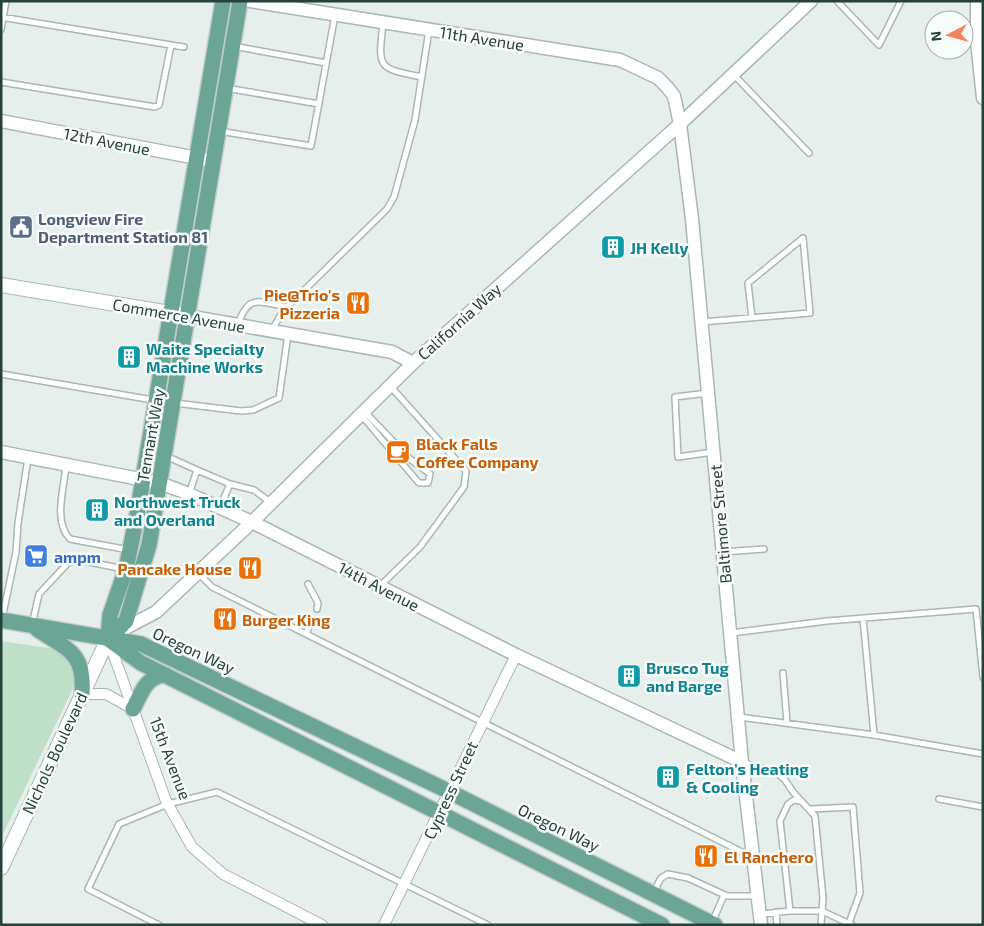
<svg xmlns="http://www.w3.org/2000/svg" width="984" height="926" viewBox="0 0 984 926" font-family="'Exo 2',sans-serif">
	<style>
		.green { fill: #bfe0c8 }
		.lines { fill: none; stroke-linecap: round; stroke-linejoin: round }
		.service-casing { stroke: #a8b8b2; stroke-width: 8 }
		.minor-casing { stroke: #a8b8b2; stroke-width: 12 }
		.tertiary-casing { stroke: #a8b8b2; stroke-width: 15 }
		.secondary-casing { stroke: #a4bbb3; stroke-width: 16 }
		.primary-casing { stroke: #c2cac8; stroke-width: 18 }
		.service { stroke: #fff; stroke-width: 5 }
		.minor { stroke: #fff; stroke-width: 10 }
		.tertiary { stroke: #fff; stroke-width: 12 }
		.secondary { stroke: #fff; stroke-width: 14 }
		.primary { stroke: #6aa596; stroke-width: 15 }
		.labels { text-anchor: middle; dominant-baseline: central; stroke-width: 5; stroke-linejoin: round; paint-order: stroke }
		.street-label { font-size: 16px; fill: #24423a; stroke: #f7fbf9 }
		.service-label { font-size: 16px; font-weight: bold; fill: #4e5e75; stroke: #f7fbf9; text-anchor: start }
		.culture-label { font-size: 16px; font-weight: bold; fill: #0d838f; stroke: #f7fbf9; text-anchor: start }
		.food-label { font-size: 16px; font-weight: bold; fill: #c56008; stroke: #f7fbf9; text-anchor: start }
		.shop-label { font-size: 16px; font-weight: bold; fill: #366cbe; stroke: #f7fbf9; text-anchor: start }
	</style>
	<rect width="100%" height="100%" fill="#e6efeb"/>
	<path class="green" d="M 1,641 L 55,649 L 70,655 L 77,680 L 1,838 Z"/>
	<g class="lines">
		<defs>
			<path id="service" d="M 837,1 L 879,45 L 901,1
				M 1,17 L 171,45
				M 383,23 C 378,69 377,68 422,77
				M 1,29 L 6,1
				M 233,46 L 326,63
				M 733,74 L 809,153
				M 1,82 L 155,107 L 159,105 L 171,45 L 184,47
				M 226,88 L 319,104
				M 219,131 L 311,146 L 335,15
				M 702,322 L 810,313 L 803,238 L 748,283 L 752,318
				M 238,324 C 249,293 259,302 287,307
				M 272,330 L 283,311 L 387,209 L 394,197 L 415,120 L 429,30
				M 1,374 L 153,400
				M 708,393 L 675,397 L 678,457 L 713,452
				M 175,403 L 241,411 L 253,410 L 279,398 L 288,334
				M 361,415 L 419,483 L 428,483 L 430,474 L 410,459 L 364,411
				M 166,456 L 197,470 L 189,494
				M 66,466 C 64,488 53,522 70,539 L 129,550
				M 197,470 L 230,484 L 220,507
				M 230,484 L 254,490 L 270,502
				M 723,552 L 764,549
				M 198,573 L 212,587 L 750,856
				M 308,584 L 318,603 L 317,609
				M 380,586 L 420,547 L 464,487 L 466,471 L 391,387
				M 863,618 L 874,735
				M 2,619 L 16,552 L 18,523 L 28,458
				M 32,625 L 39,594 L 68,563 L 79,560 L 124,569
				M 731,633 L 827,621 L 976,609 L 983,677
				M 306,634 L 311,622
				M 783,673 L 787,723
				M 739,717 L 874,735 L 983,754
				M 744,763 L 776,772 L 785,780 L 793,792 L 815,816 L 823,898 L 821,925
				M 939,799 L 983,807
				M 801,801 L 794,800 L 788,804 L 780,821 L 790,911 L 822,911 L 852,925
				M 810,809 L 853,807 L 860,893 L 849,923
				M 653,893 L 661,878 L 668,874 L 688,878 L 727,896 L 757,896
				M 776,912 L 777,925
				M 761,914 L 790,911
				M 712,923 L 724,895
				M 159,925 L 88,889 L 119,824 L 168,804 L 217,792 L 488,925"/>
			<path id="minor" d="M 108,639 L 166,801 L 192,847 L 223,874 L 322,925
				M 82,694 L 106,694 L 133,709
				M 384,925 L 516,655"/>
			<path id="tertiary" d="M 250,1 L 620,60 L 658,78 L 667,87 L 674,96 L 680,124 L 692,219 L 742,762 L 761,925
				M 977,1 L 977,41 L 983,98
				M 1,121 L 213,161
				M 187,316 L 392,352 L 413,363
				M 1,452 L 160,483 L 189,494 L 252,522 L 516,655 L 742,762
				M 118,632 L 156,612 L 252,522 L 413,363 L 680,124 L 811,1"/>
			<path id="secondary" d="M 1,285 L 182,315
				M 1,868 L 108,639"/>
			<path id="primary" d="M 1,620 L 141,644 L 448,791 L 715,925
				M 37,629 C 68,650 85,652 82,694
				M 108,639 L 126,621 L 149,545 L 240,1
				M 108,639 L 110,615 L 126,569 L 137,515 L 223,1
				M 111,641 L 141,663 L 662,925
				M 133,709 C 141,694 146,675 166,675"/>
		</defs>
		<use href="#service" class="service-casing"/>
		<use href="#minor" class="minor-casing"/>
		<use href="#tertiary" class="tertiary-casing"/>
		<use href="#secondary" class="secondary-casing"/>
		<use href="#primary" class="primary-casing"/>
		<use href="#service" class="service"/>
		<use href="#minor" class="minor"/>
		<use href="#tertiary" class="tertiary"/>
		<use href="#secondary" class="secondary"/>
		<use href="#primary" class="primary"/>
	</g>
	<defs>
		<symbol id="civic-square" viewBox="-11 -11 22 22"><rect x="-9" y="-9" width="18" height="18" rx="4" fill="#5c6f8a" stroke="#f7fbf9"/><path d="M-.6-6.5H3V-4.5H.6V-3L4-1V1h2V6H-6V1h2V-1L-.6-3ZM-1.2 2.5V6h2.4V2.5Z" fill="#fff"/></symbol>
		<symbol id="building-square" viewBox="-11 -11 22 22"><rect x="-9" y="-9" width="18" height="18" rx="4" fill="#0f9aa8" stroke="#f7fbf9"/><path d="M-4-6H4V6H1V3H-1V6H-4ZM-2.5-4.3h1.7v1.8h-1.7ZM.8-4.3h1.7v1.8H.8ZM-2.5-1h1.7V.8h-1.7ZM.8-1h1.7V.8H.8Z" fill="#fff"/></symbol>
		<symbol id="restaurant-square" viewBox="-11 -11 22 22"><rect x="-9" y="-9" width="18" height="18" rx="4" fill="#e8710a" stroke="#f7fbf9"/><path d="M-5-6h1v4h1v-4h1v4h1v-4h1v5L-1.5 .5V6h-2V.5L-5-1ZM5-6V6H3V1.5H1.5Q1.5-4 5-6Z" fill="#fff"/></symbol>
		<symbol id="cafe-square" viewBox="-11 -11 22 22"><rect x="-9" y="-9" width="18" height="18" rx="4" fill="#e8710a" stroke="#f7fbf9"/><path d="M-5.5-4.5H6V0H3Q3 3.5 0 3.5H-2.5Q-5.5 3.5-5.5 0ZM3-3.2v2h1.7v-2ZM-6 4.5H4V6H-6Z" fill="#fff"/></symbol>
		<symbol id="supermarket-square" viewBox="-11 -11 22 22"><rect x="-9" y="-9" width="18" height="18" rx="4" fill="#3f7fe0" stroke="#f7fbf9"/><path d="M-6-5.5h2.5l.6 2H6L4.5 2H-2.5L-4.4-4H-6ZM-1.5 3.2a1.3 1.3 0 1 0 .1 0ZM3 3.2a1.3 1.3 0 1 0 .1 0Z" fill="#fff"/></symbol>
	</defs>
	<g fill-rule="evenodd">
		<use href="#civic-square" x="7" y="213" width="28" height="28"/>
		<use href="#building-square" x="599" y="233" width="28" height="28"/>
		<use href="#restaurant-square" x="344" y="289" width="28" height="28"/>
		<use href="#building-square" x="115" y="343" width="28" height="28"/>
		<use href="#cafe-square" x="384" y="438" width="28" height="28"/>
		<use href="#building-square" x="83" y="496" width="28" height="28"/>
		<use href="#supermarket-square" x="22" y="542" width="28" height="28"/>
		<use href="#restaurant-square" x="236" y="554" width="28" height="28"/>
		<use href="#restaurant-square" x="211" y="605" width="28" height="28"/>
		<use href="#building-square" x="615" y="662" width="28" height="28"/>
		<use href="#building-square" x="654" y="763" width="28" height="28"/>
		<use href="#restaurant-square" x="692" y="842" width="28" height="28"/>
	</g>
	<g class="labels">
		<g class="street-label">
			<text transform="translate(482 38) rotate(9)">11th Avenue</text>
			<text transform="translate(107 141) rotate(11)">12th Avenue</text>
			<text transform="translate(179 315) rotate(10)">Commerce Avenue</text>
			<text transform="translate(459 321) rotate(-42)">California Way</text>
			<text transform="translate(150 435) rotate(-80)">Tennant Way</text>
			<text transform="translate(720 524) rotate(-95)">Baltimore Street</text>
			<text transform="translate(379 586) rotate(27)">14th Avenue</text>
			<text transform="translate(194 650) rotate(25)">Oregon Way</text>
			<text transform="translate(54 753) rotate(-65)">Nichols Boulevard</text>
			<text transform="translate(171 758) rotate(69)">15th Avenue</text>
			<text transform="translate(450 790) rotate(-65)">Cypress Street</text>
			<text transform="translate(559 827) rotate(26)">Oregon Way</text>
		</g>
		<g class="service-label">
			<text x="38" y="218">Longview Fire<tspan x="38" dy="18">Department Station 81</tspan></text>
		</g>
		<g class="culture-label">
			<text x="630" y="247">JH Kelly</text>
			<text x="146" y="348">Waite Specialty<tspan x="146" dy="18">Machine Works</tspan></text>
			<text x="114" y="501">Northwest Truck<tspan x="114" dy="18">and Overland</tspan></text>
			<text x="646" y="667">Brusco Tug<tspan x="646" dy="18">and Barge</tspan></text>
			<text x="686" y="768">Felton's Heating<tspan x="686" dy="18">&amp; Cooling</tspan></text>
		</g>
		<g class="food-label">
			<text x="340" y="294" text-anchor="end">Pie@Trio's<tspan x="340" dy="18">Pizzeria</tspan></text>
			<text x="416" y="443">Black Falls<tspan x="416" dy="18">Coffee Company</tspan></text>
			<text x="232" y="568" text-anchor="end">Pancake House</text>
			<text x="242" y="619">Burger King</text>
			<text x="724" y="856">El Ranchero</text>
		</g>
		<g class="shop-label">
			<text x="54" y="556">ampm</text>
		</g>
	</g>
	<rect width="984" height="926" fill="none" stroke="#24423a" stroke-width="5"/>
	<g transform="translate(949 35) rotate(264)"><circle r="24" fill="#f7fbf9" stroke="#a3b1ad"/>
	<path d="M0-4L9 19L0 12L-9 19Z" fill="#f4845f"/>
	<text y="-8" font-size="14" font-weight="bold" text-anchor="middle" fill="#24423a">N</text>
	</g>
</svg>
